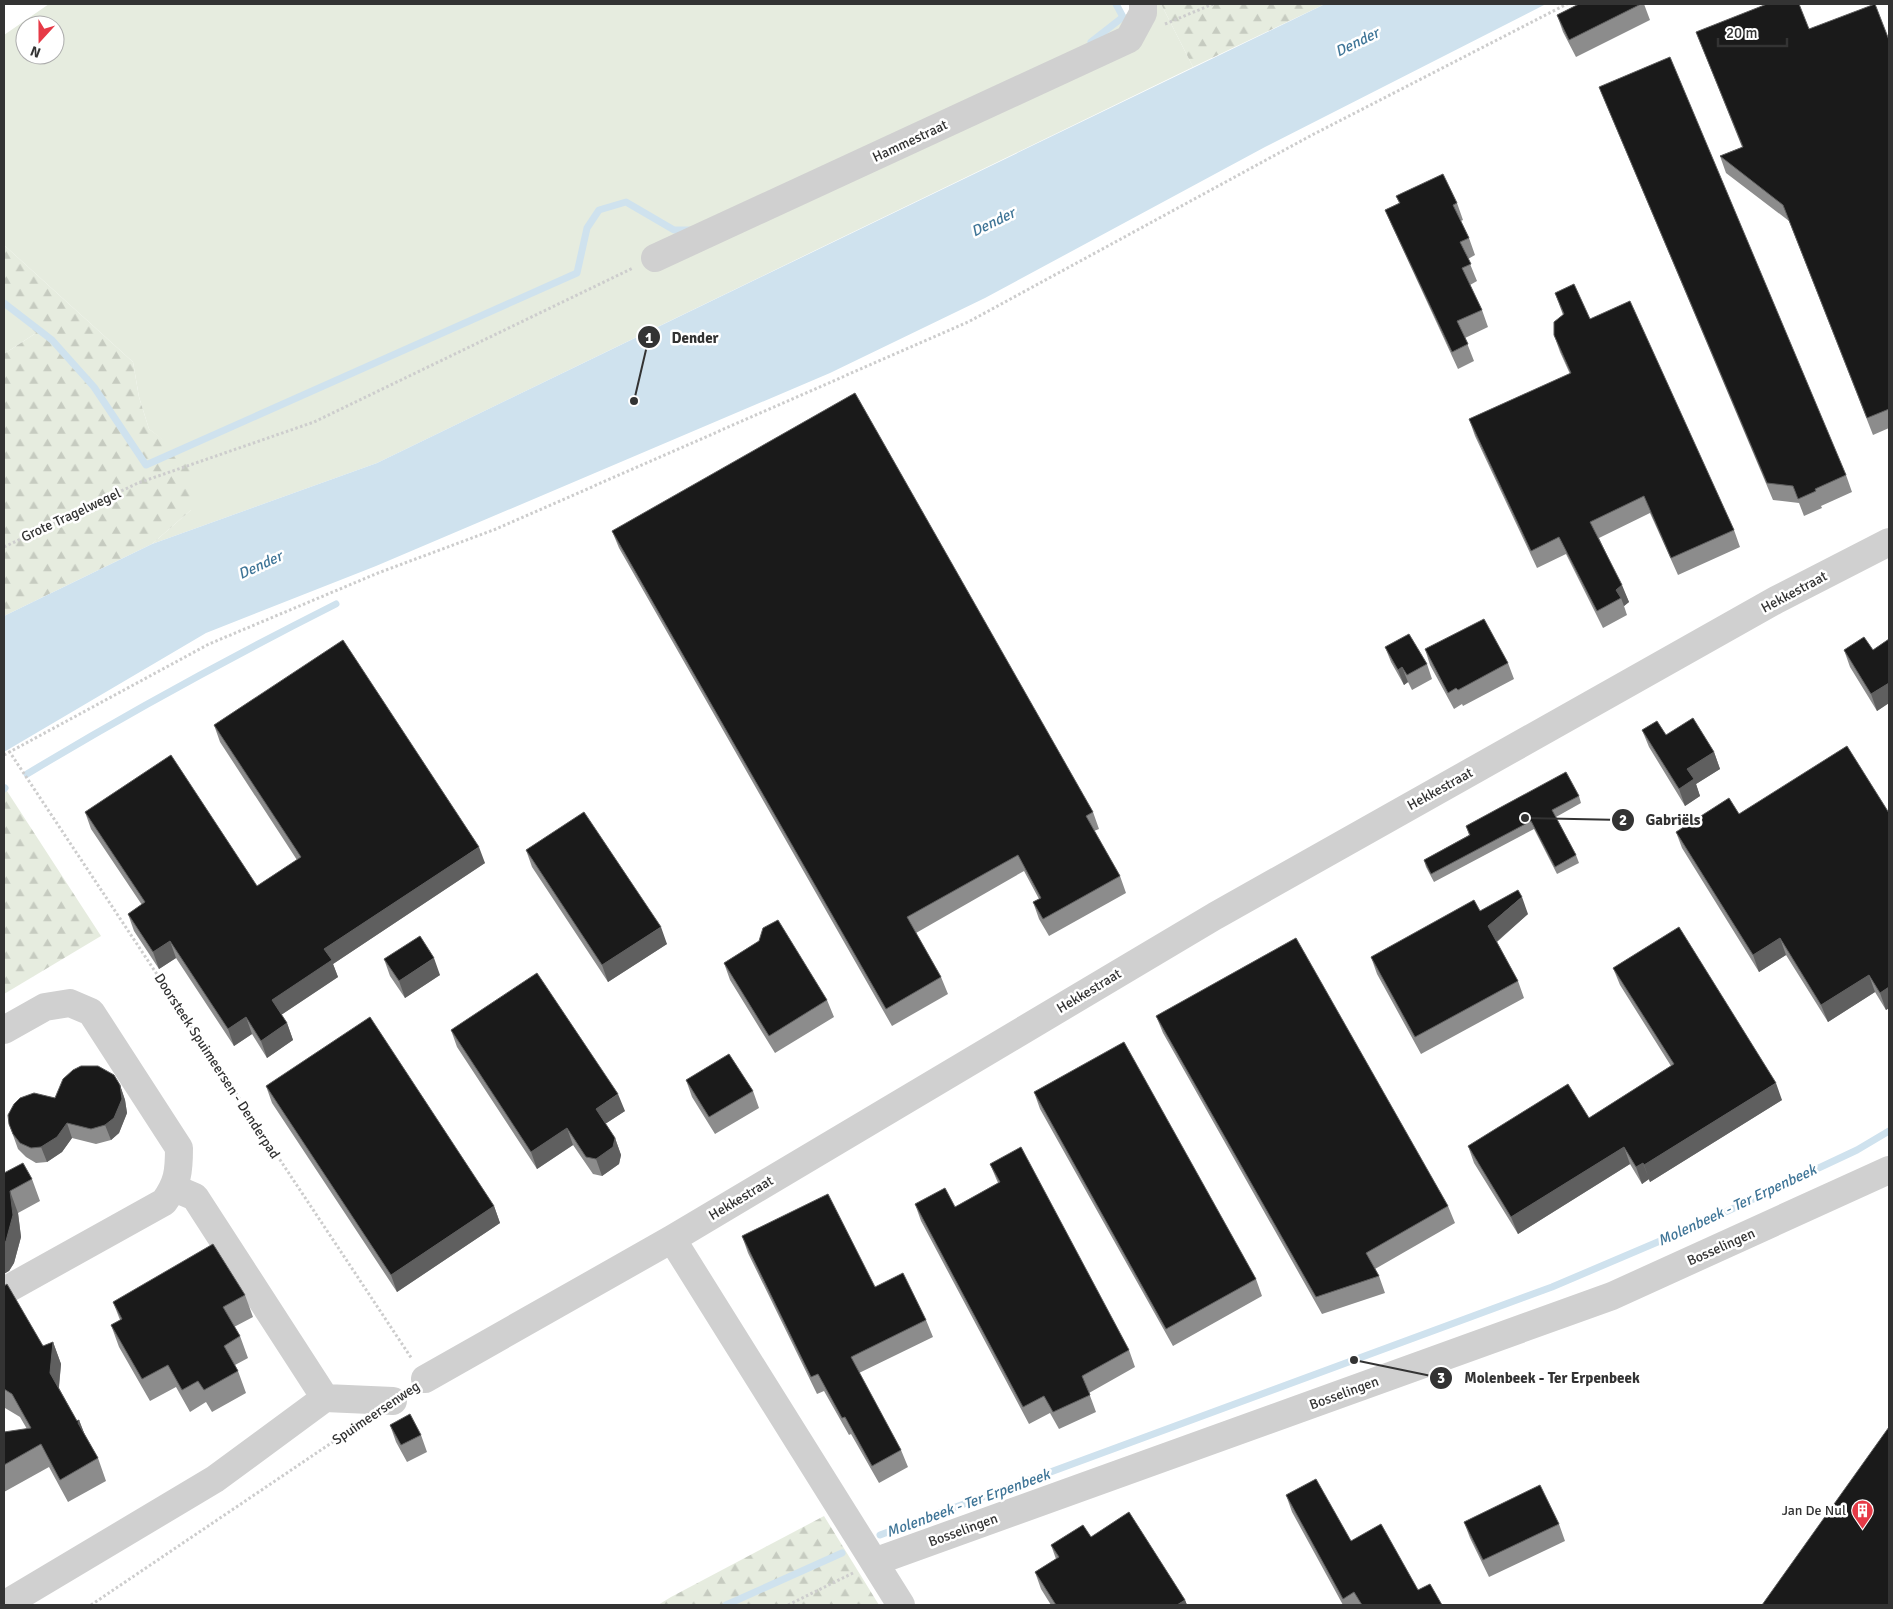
<svg xmlns="http://www.w3.org/2000/svg" width="1893" height="1609" viewBox="0 0 1893 1609" font-family="Signika,sans-serif">
	<style>
		.green { fill: #e6ecdf; fill-rule: evenodd }
		.forest { fill: url(#forest-firs) }
		.water { fill: #cfe2ee }
		.lines { fill: none; stroke-linecap: round; stroke-linejoin: round }
		.stream { stroke: #cfe2ee; stroke-width: 7 }
		.path { stroke: #cdcdcd; stroke-width: 3; stroke-dasharray: 2.5 2.5; stroke-linecap: butt }
		.minor { stroke: #d0d0d0; stroke-width: 28 }
		.wall { fill: #8c8c8c }
		.shaded-wall { fill: #5f5f5f }
		.building { fill: #1a1a1a; stroke: #5f5f5f }
		.labels { text-anchor: middle; dominant-baseline: central; stroke-width: 5; stroke-linejoin: round; paint-order: stroke }
		.street-label { font-size: 14px; fill: #333; stroke: #fff }
		.poi-label { font-size: 14px; fill: #333; stroke: #fff; text-anchor: end }
		.water-label { font-size: 15px; font-style: italic; fill: #3f7597; stroke: #fff }
		.leader { fill: none; stroke: #333; stroke-width: 2 }
		.callout-dot { fill: #333; stroke: #fff; stroke-width: 2 }
		.mark-label { font-size: 15px; text-anchor: middle; font-weight: bold; fill: #fff }
		.callout-label { font-size: 15px; text-anchor: middle; font-weight: bold; fill: #333; stroke: #fff; stroke-width: 5; stroke-linejoin: round; paint-order: stroke }
	</style>
	<defs>
		<pattern id="forest-firs" width="22" height="20" patternUnits="userSpaceOnUse" patternTransform="scale(1.25)"><rect width="22" height="20" fill="#e6ecdf"/><path d="M5 1l3.5 6h-7zM16 11l3.5 6h-7z" fill="#c6cbc0"/></pattern>
	</defs>
	<rect width="100%" height="100%" fill="#fff"/>
	<path class="green" d="M 49,4 L 1116,4 L 1123,17 L 1139,4 L 1161,4 L 1193,67 L 377,463 L 152,544 L 191,510 L 172,447 L 149,429 L 139,397 L 133,362 L 4,245 L 4,35 ZM 25,25 L 55,25 L 55,55 L 25,55 Z
		M 4,300 L 36,333 L 4,354 Z"/>
	<path class="forest" d="M 1161,4 L 1325,4 L 1193,67 Z
		M 4,245 L 133,362 L 139,397 L 149,429 L 190,459 L 191,510 L 152,544 L 4,616 L 4,354 L 36,333 L 4,300 Z
		M 5,788 L 101,936 L 4,994 L 4,789 Z
		M 824,1516 L 879,1605 L 658,1605 L 671,1597 Z"/>
	<path class="water" d="M 1325,4 L 1546,4 L 1265,147 L 985,298 L 830,373 L 376,566 L 206,633 L 4,752 L 4,616 L 152,544 L 377,463 Z"/>
	<g class="lines">
		<path class="stream" d="M 1091,42 L 1123,17 L 1116,4
			M 4,303 L 52,340 L 94,387 L 146,465 L 577,273 L 587,228 L 599,210 L 626,202 L 674,230 L 689,230
			M 27,774 C 128,713 231,657 336,604
			M 4,789 L 5,788
			M 880,1535 L 1552,1287 L 1700,1224 L 1857,1150 L 1889,1131
			M 726,1605 L 842,1553"/>
		<path class="path" d="M 1165,24 L 1213,4
			M 4,547 L 138,483 L 314,422 L 633,268
			M 9,751 L 412,1359
			M 4,755 L 209,644 L 378,573 L 496,529 L 970,321 L 1312,135 L 1567,4
			M 91,1605 L 358,1425
			M 788,1605 L 853,1573"/>
		<path class="minor" d="M 655,258 L 1129,39 L 1143,13 L 1143,4
			M 4,1030 L 45,1007 L 70,1003 L 91,1012 L 179,1148 C 179,1171 178,1183 164,1202 L 4,1291
			M 174,1188 L 195,1197 L 325,1398
			M 672,1239 L 901,1605
			M 425,1379 L 672,1239 L 1215,916 L 1776,600 L 1889,542
			M 874,1562 L 1612,1296 L 1889,1170
			M 4,1605 L 215,1479 L 325,1398 L 393,1401"/>
	</g>
	<path class="wall" d="M 1579,4 L 1644,4 L 1650,20 L 1576,57 L 1563,32 L 1557,15 Z
		M 1809,29 L 1889,40 L 1889,428 L 1873,435 L 1789,221 L 1726,173 L 1720,156 L 1742,147 L 1696,32 Z
		M 1599,87 L 1846,475 L 1852,492 L 1821,506 L 1822,508 L 1804,516 L 1799,503 L 1773,500 L 1606,104 Z
		M 1396,196 L 1457,203 L 1463,220 L 1461,221 L 1469,238 L 1475,255 L 1468,259 L 1477,281 L 1470,285 L 1482,310 L 1488,327 L 1465,338 L 1474,361 L 1458,369 L 1392,226 L 1385,210 L 1399,203 Z
		M 1555,293 L 1590,319 L 1734,530 L 1740,547 L 1678,575 L 1650,513 L 1599,538 L 1629,602 L 1624,606 L 1627,615 L 1603,628 L 1566,554 L 1537,568 L 1475,436 L 1469,419 L 1570,374 L 1560,352 L 1554,335 L 1563,315 Z
		M 612,531 L 1093,812 L 1099,829 L 1094,831 L 1120,876 L 1126,893 L 1049,936 L 1039,919 L 1033,902 L 1039,899 L 1024,871 L 916,933 L 941,977 L 948,994 L 892,1026 L 619,548 Z
		M 1889,639 L 1889,703 L 1877,711 L 1850,667 L 1844,650 L 1873,650 Z
		M 1385,647 L 1427,664 L 1432,679 L 1412,690 L 1408,682 L 1404,685 L 1391,662 Z
		M 1425,649 L 1508,663 L 1514,679 L 1463,706 L 1462,704 L 1454,709 L 1430,665 Z
		M 214,725 L 485,863 L 333,964 L 338,977 L 281,1015 L 287,1023 L 293,1040 L 267,1058 L 252,1034 L 234,1046 L 176,958 L 159,969 L 134,931 L 128,914 L 142,905 L 91,829 L 85,812 L 257,886 L 297,860 L 220,742 Z
		M 1642,730 L 1714,752 L 1720,769 L 1696,784 L 1700,796 L 1685,806 L 1649,747 Z
		M 1579,796 L 1581,803 L 1556,817 L 1576,855 L 1579,863 L 1557,874 L 1534,829 L 1434,882 L 1426,867 L 1424,860 L 1469,835 L 1466,826 Z
		M 1889,813 L 1889,1008 L 1886,1010 L 1875,992 L 1828,1022 L 1786,955 L 1759,972 L 1682,848 L 1676,832 L 1739,814 Z
		M 526,850 L 667,944 L 608,982 L 532,867 Z
		M 1480,911 L 1528,914 L 1497,942 L 1518,981 L 1524,998 L 1421,1054 L 1377,974 L 1371,957 Z
		M 759,941 L 827,1000 L 834,1017 L 775,1053 L 730,980 L 724,963 Z
		M 384,959 L 440,975 L 405,998 L 390,976 Z
		M 1613,968 L 1782,1100 L 1650,1182 L 1649,1179 L 1642,1184 L 1630,1164 L 1518,1234 L 1474,1163 L 1468,1146 L 1589,1118 L 1671,1066 L 1620,985 Z
		M 1156,1016 L 1448,1206 L 1455,1223 L 1375,1269 L 1379,1276 L 1385,1293 L 1322,1314 L 1163,1033 Z
		M 451,1030 L 625,1111 L 605,1124 L 615,1138 L 621,1155 L 619,1164 L 602,1176 L 593,1174 L 573,1145 L 537,1169 L 457,1047 Z
		M 686,1080 L 753,1091 L 759,1108 L 715,1134 L 692,1097 Z
		M 120,1085 L 125,1100 L 127,1113 L 119,1133 L 111,1140 L 96,1144 L 72,1138 L 62,1152 L 47,1162 L 36,1163 L 26,1157 L 18,1149 L 9,1124 L 55,1098 Z
		M 266,1086 L 494,1206 L 500,1223 L 397,1292 L 272,1103 Z
		M 1034,1092 L 1256,1279 L 1262,1296 L 1173,1346 L 1040,1109 Z
		M 990,1164 L 1129,1350 L 1135,1367 L 1089,1393 L 1096,1412 L 1059,1429 L 1050,1413 L 1029,1424 L 921,1221 L 915,1204 L 955,1207 L 998,1183 Z
		M 4,1173 L 32,1179 L 40,1201 L 18,1213 L 21,1237 L 14,1263 L 9,1271 Z
		M 742,1236 L 875,1287 L 926,1320 L 933,1337 L 859,1373 L 901,1450 L 908,1467 L 879,1483 L 851,1434 L 849,1435 L 824,1391 L 817,1394 L 748,1253 Z
		M 4,1286 L 43,1346 L 53,1342 L 61,1364 L 59,1388 L 77,1421 L 79,1420 L 84,1433 L 98,1458 L 106,1481 L 68,1502 L 49,1467 L 4,1492 L 4,1432 L 27,1429 L 20,1417 L 5,1408 L 4,1408 Z
		M 245,1295 L 253,1317 L 234,1327 L 240,1336 L 248,1358 L 235,1365 L 238,1371 L 246,1393 L 212,1412 L 206,1402 L 190,1412 L 176,1387 L 150,1401 L 119,1347 L 111,1325 L 120,1320 L 113,1302 Z
		M 390,1425 L 421,1435 L 427,1452 L 407,1462 L 396,1442 Z
		M 1286,1495 L 1418,1590 L 1442,1605 L 1343,1605 L 1292,1512 Z
		M 1464,1522 L 1559,1524 L 1565,1541 L 1489,1577 L 1470,1538 Z
		M 1091,1537 L 1185,1600 L 1187,1605 L 1051,1605 L 1041,1589 L 1035,1572 L 1056,1559 L 1051,1545 Z"/>
	<path class="shaded-wall" d="M 1622,585 L 1629,602 L 1624,606 L 1621,598 L 1616,590 Z
		M 1402,667 L 1408,682 L 1404,685 L 1398,670 Z
		M 1889,683 L 1889,703 L 1877,711 L 1871,694 Z
		M 1714,752 L 1720,769 L 1696,784 L 1700,796 L 1685,806 L 1679,789 L 1687,769 Z
		M 479,847 L 485,863 L 333,964 L 338,977 L 278,1017 L 272,1000 L 324,949 Z
		M 1522,897 L 1528,914 L 1495,943 L 1488,926 Z
		M 661,927 L 667,944 L 608,982 L 602,965 Z
		M 1780,938 L 1786,955 L 1759,972 L 1753,955 Z
		M 170,941 L 176,958 L 159,969 L 153,952 Z
		M 434,958 L 440,975 L 405,998 L 399,981 Z
		M 1869,975 L 1875,992 L 1828,1022 L 1821,1005 Z
		M 1889,987 L 1889,1008 L 1886,1010 L 1880,993 Z
		M 246,1017 L 252,1034 L 234,1046 L 228,1029 Z
		M 287,1023 L 293,1040 L 267,1058 L 261,1041 Z
		M 1776,1083 L 1782,1100 L 1650,1182 L 1644,1165 Z
		M 120,1085 L 125,1100 L 127,1113 L 119,1133 L 111,1140 L 105,1125 Z
		M 618,1094 L 625,1111 L 602,1126 L 596,1109 Z
		M 67,1123 L 72,1138 L 62,1152 L 47,1162 L 41,1147 Z
		M 567,1128 L 573,1145 L 537,1169 L 531,1152 Z
		M 615,1138 L 621,1155 L 619,1164 L 602,1176 L 596,1159 Z
		M 1624,1147 L 1630,1164 L 1518,1234 L 1511,1217 Z
		M 1643,1163 L 1649,1179 L 1642,1184 L 1636,1167 Z
		M 10,1191 L 18,1213 L 21,1237 L 14,1263 L 9,1271 L 4,1274 L 4,1244 Z
		M 494,1206 L 500,1223 L 397,1292 L 391,1275 Z
		M 53,1342 L 61,1364 L 58,1395 L 50,1373 Z
		M 79,1420 L 88,1443 L 78,1423 Z
		M 1185,1600 L 1187,1605 L 1177,1605 Z"/>
	<path class="building" d="M 1579,4 L 1641,4 L 1569,40 L 1557,15 Z
		M 1767,4 L 1799,4 L 1809,29 L 1875,4 L 1889,40 L 1889,409 L 1867,418 L 1783,205 L 1720,156 L 1743,147 L 1696,32 Z
		M 1670,57 L 1846,475 L 1815,489 L 1816,491 L 1798,499 L 1793,486 L 1767,483 L 1599,87 Z
		M 1443,174 L 1457,203 L 1453,205 L 1469,238 L 1460,242 L 1471,264 L 1462,268 L 1482,310 L 1457,321 L 1468,344 L 1452,352 L 1385,210 L 1400,203 L 1396,196 Z
		M 1574,284 L 1590,319 L 1630,301 L 1734,530 L 1671,558 L 1644,496 L 1590,522 L 1622,585 L 1616,590 L 1621,598 L 1597,611 L 1559,537 L 1531,551 L 1469,419 L 1571,373 L 1554,335 L 1554,322 L 1564,314 L 1555,293 Z
		M 855,393 L 1093,812 L 1086,816 L 1120,876 L 1043,919 L 1033,902 L 1041,898 L 1018,855 L 907,917 L 941,977 L 886,1009 L 612,531 Z
		M 1484,619 L 1508,663 L 1458,690 L 1456,688 L 1448,693 L 1425,649 Z
		M 1409,634 L 1427,664 L 1407,675 L 1402,667 L 1398,670 L 1385,647 Z
		M 1864,637 L 1873,650 L 1889,639 L 1889,683 L 1871,694 L 1844,650 Z
		M 343,640 L 479,847 L 324,949 L 332,960 L 272,1000 L 287,1023 L 261,1041 L 246,1017 L 228,1029 L 170,941 L 153,952 L 128,914 L 145,902 L 85,812 L 171,755 L 257,886 L 301,857 L 214,725 Z
		M 1693,718 L 1714,752 L 1687,769 L 1694,779 L 1679,789 L 1642,730 L 1657,721 L 1666,735 Z
		M 1847,746 L 1889,813 L 1889,987 L 1880,993 L 1869,975 L 1821,1005 L 1780,938 L 1753,955 L 1676,832 L 1729,798 L 1739,814 Z
		M 1566,772 L 1579,796 L 1552,810 L 1576,855 L 1555,867 L 1531,821 L 1431,874 L 1424,860 L 1470,835 L 1466,826 Z
		M 584,812 L 661,927 L 602,965 L 526,850 Z
		M 1518,890 L 1522,897 L 1488,926 L 1518,981 L 1415,1037 L 1371,957 L 1474,900 L 1480,911 Z
		M 778,920 L 827,1000 L 769,1036 L 724,963 L 759,941 L 763,928 Z
		M 1679,927 L 1776,1083 L 1644,1165 L 1643,1163 L 1636,1167 L 1624,1147 L 1511,1217 L 1468,1146 L 1568,1084 L 1589,1118 L 1674,1064 L 1613,968 Z
		M 420,936 L 434,958 L 399,981 L 384,959 Z
		M 1296,938 L 1448,1206 L 1366,1253 L 1379,1276 L 1316,1297 L 1156,1016 Z
		M 537,973 L 618,1094 L 596,1109 L 615,1138 L 613,1147 L 596,1159 L 586,1157 L 567,1128 L 531,1152 L 451,1030 Z
		M 370,1017 L 494,1206 L 391,1275 L 266,1086 Z
		M 1124,1042 L 1256,1279 L 1166,1329 L 1034,1092 Z
		M 729,1054 L 753,1091 L 709,1117 L 686,1080 Z
		M 81,1066 L 98,1066 L 114,1075 L 120,1085 L 122,1099 L 114,1118 L 105,1125 L 91,1129 L 67,1123 L 57,1137 L 41,1147 L 31,1148 L 20,1143 L 13,1134 L 9,1124 L 8,1115 L 14,1104 L 20,1098 L 34,1093 L 55,1098 L 63,1079 L 73,1070 Z
		M 1021,1147 L 1129,1350 L 1082,1376 L 1090,1395 L 1053,1412 L 1044,1396 L 1023,1407 L 915,1204 L 945,1188 L 955,1207 L 1000,1182 L 990,1164 Z
		M 23,1163 L 32,1179 L 10,1191 L 13,1215 L 6,1241 L 4,1244 L 4,1173 Z
		M 828,1194 L 875,1287 L 903,1273 L 926,1320 L 851,1357 L 901,1450 L 872,1466 L 845,1417 L 842,1418 L 818,1374 L 811,1377 L 742,1236 Z
		M 213,1244 L 245,1295 L 223,1307 L 240,1336 L 224,1346 L 238,1371 L 204,1390 L 198,1381 L 182,1390 L 168,1365 L 142,1379 L 111,1325 L 122,1319 L 113,1302 Z
		M 7,1284 L 43,1346 L 53,1342 L 50,1373 L 77,1421 L 79,1420 L 78,1423 L 98,1458 L 60,1480 L 41,1444 L 4,1465 L 4,1432 L 31,1428 L 12,1394 L 4,1389 L 4,1286 Z
		M 410,1414 L 421,1435 L 401,1445 L 390,1425 Z
		M 1889,1427 L 1889,1605 L 1762,1605 Z
		M 1316,1479 L 1351,1541 L 1381,1524 L 1418,1590 L 1430,1584 L 1442,1605 L 1362,1605 L 1354,1592 L 1343,1599 L 1286,1495 Z
		M 1540,1485 L 1559,1524 L 1483,1560 L 1464,1522 Z
		M 1129,1512 L 1185,1600 L 1177,1605 L 1056,1605 L 1035,1572 L 1059,1557 L 1051,1545 L 1083,1525 L 1091,1537 Z"/>
	<defs>
		<symbol id="building-pin" viewBox="-11 -11 22 30"><path d="M0 17L-7.5 6A9.5 9.5 0 1 1 7.5 6Z" fill="#e63946" stroke="#fff"/><path d="M-4-6H4V6H1V3H-1V6H-4ZM-2.5-4.3h1.7v1.8h-1.7ZM.8-4.3h1.7v1.8H.8ZM-2.5-1h1.7V.8h-1.7ZM.8-1h1.7V.8H.8Z" fill="#fff"/></symbol>
	</defs>
	<g fill-rule="evenodd">
		<use href="#building-pin" x="1850" y="1498" width="25" height="34"/>
	</g>
	<g class="labels">
		<g class="street-label">
			<text transform="translate(910 141) rotate(-25)">Hammestraat</text>
			<text transform="translate(71 515) rotate(-25)">Grote Tragelwegel</text>
			<text transform="translate(1794 592) rotate(-28)">Hekkestraat</text>
			<text transform="translate(1440 789) rotate(-29)">Hekkestraat</text>
			<text transform="translate(1089 991) rotate(-31)">Hekkestraat</text>
			<text transform="translate(217 1066) rotate(57)">Doorsteek Spuimeersen - Denderpad</text>
			<text transform="translate(741 1198) rotate(-31)">Hekkestraat</text>
			<text transform="translate(1721 1247) rotate(-24)">Bosselingen</text>
			<text transform="translate(1344 1393) rotate(-20)">Bosselingen</text>
			<text transform="translate(376 1413) rotate(-34)">Spuimeersenweg</text>
			<text transform="translate(963 1530) rotate(-20)">Bosselingen</text>
		</g>
		<g class="poi-label">
			<text x="1846" y="1510">Jan De Nul</text>
		</g>
		<g class="water-label">
			<text transform="translate(1357 42) rotate(-26)">Dender</text>
			<text transform="translate(993 222) rotate(-26)">Dender</text>
			<text transform="translate(260 565) rotate(-25)">Dender</text>
			<text transform="translate(1737 1205) rotate(-25)">Molenbeek - Ter Erpenbeek</text>
			<text transform="translate(968 1503) rotate(-20)">Molenbeek - Ter Erpenbeek</text>
		</g>
	</g>
	<path class="leader" d="M634 401L649 337M1525 818L1623 820M1354 1360L1441 1378"/>
	<g class="callout-dot">
		<circle cx="634" cy="401" r="5"/>
		<circle cx="1525" cy="818" r="5"/>
		<circle cx="1354" cy="1360" r="5"/>
		<circle cx="649" cy="337" r="12"/>
		<circle cx="1623" cy="820" r="12"/>
		<circle cx="1441" cy="1378" r="12"/>
	</g>
	<g class="mark-label">
		<text x="649" y="343">1</text>
		<text x="1623" y="825">2</text>
		<text x="1441" y="1383">3</text>
	</g>
	<g class="callout-label">
		<text x="695" y="343">Dender</text>
		<text x="1673" y="825">Gabriëls</text>
		<text x="1552" y="1383">Molenbeek - Ter Erpenbeek</text>
	</g>
	<rect width="1893" height="1609" fill="none" stroke="#333333" stroke-width="10"/>
	<g transform="translate(40 40) rotate(201)"><circle r="24" fill="#ffffff" stroke="#adadad"/>
	<path d="M0-4L9 19L0 12L-9 19Z" fill="#e63946"/>
	<text y="-8" font-size="14" font-weight="bold" text-anchor="middle" fill="#333333">N</text>
	</g>
	<path d="M1718 38v8h69v-8" fill="none" stroke="#333333" stroke-width="2.5"/>
	<text x="1726" y="38" font-size="15" fill="#333333" stroke="#ffffff" stroke-width="4" paint-order="stroke">20 m</text>
</svg>
